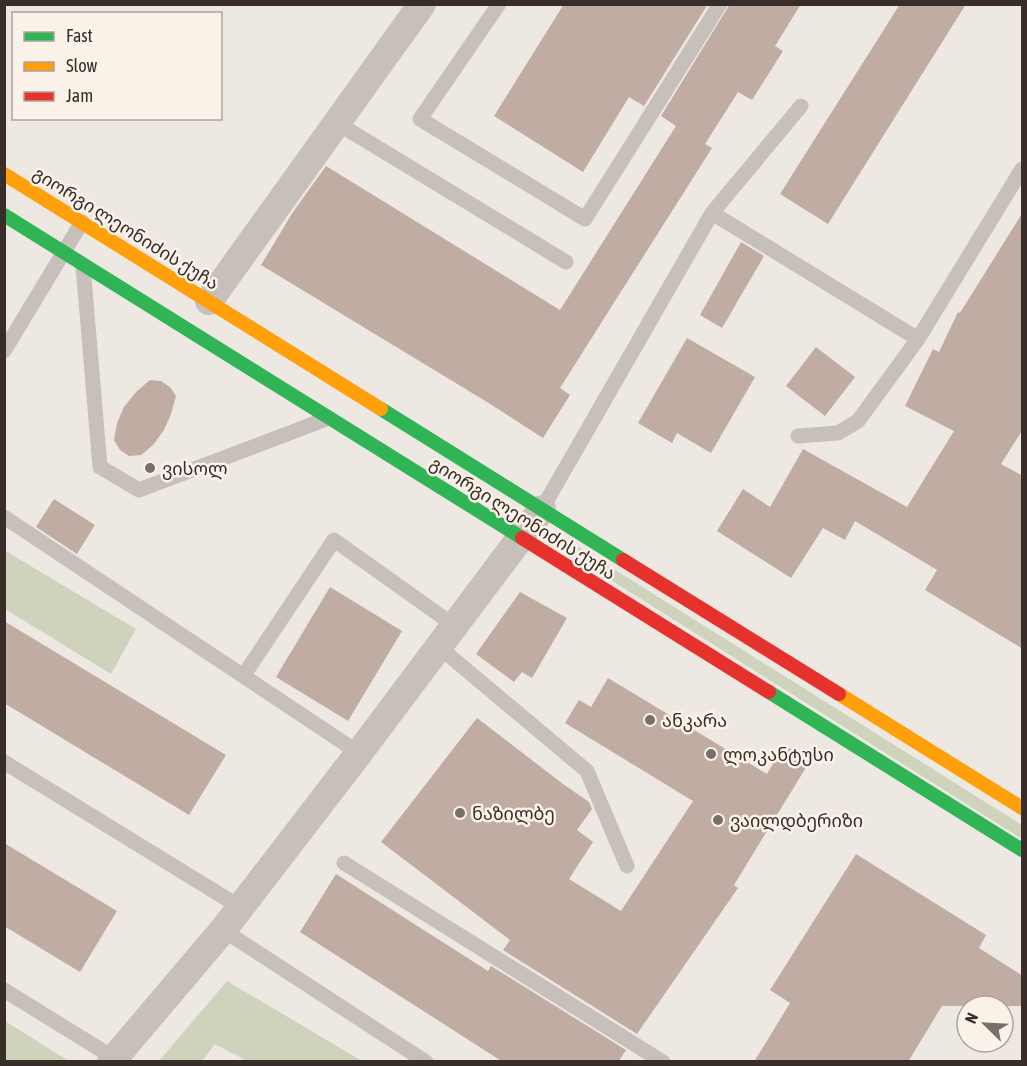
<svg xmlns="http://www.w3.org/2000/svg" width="1027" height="1066" viewBox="0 0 1027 1066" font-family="'Asap Condensed','Noto Sans Georgian',sans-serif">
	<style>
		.green { fill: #cfd3bc }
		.building { fill: #c1aca3 }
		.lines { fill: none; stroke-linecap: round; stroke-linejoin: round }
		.lane { stroke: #c7c0ba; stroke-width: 15 }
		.street { stroke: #c7c0ba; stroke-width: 28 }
		.fast { stroke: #30b455; stroke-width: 14 }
		.slow { stroke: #ff9f0a; stroke-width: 14 }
		.jam { stroke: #e5322d; stroke-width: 14 }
		.poi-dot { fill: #786e6a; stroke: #faf2e9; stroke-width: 2 }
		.labels { text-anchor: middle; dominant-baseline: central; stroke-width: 5; stroke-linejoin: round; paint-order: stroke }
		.street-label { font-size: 18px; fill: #382d29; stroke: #faf2e9 }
		.poi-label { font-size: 18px; fill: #382d29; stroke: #faf2e9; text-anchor: start }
	</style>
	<rect width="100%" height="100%" fill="#eee8e2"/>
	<path class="green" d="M 577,546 L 1022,825 L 1022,839 L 571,555 Z
		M 4,550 L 136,629 L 111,674 L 5,609 Z
		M 227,981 L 362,1061 L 247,1061 L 215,1044 L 202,1061 L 159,1061 Z
		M 5,1021 L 67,1060 L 5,1061 Z"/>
	<path class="building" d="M 564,4 L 708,4 L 644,106 L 629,97 L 583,172 L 494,116 Z
		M 730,4 L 801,4 L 775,46 L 783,51 L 752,100 L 738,92 L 705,144 L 712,148 L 560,388 L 570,395 L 543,438 L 487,402 L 261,265 L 293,212 L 326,166 L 560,310 L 676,126 L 661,116 Z
		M 900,4 L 966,4 L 828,224 L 780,194 Z
		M 1023,212 L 1023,429 L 1001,464 L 1023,476 L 1023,649 L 925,590 L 937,570 L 855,521 L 845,540 L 823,528 L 791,578 L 717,531 L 743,489 L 770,507 L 803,449 L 907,507 L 954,431 L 905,406 L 933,349 L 939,352 L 958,312 L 960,313 Z
		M 741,242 L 764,256 L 722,328 L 700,315 Z
		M 687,338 L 755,377 L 711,453 L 677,433 L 672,443 L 638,423 Z
		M 816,347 L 855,377 L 825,416 L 786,386 Z
		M 150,380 L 161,381 L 170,387 L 176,396 L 171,414 L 164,430 L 153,445 L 141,455 L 129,456 L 120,450 L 114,440 L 117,423 L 124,407 L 136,392 Z
		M 54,499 L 95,525 L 77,554 L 36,527 Z
		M 330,587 L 402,631 L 348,721 L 276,677 Z
		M 520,592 L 567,618 L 532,678 L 522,672 L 514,682 L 476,654 Z
		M 4,621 L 226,755 L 189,815 L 4,703 Z
		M 608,678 L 767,774 L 784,745 L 810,761 L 734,885 L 738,888 L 637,1034 L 503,950 L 510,940 L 381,842 L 477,718 L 563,784 L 589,802 L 592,809 L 577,830 L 593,842 L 569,879 L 621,911 L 693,801 L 565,723 L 579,700 L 591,707 Z
		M 4,843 L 117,911 L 80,972 L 4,926 Z
		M 856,854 L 986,935 L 979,948 L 1023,976 L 1023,1006 L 942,1006 L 908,1062 L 754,1062 L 790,1003 L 770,990 Z
		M 336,874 L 488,971 L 491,966 L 626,1050 L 618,1062 L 503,1062 L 300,932 Z"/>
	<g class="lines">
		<path class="lane" d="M 499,4 L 420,119 L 585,219 L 720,4
			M 337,123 L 566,262
			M 712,213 L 918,339 L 1022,169
			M 83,266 L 100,467 L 139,490 L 329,418
			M 4,351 L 82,222
			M 798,436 L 838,433 L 858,421 L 918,339
			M 542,509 L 712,213 L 801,106
			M 4,517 L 359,753
			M 439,647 L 587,771 L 627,866
			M 244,675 L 334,540 L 455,626
			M 4,762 L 240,907
			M 344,863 L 663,1062
			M 223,930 L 426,1062
			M 4,990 L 114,1058"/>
		<path class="street" d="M 209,301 L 422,4
			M 111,1062 L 223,930 L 359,753 L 542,509"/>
		<path class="fast" d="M 4,215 L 522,538
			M 381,409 L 623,560
			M 769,692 L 1022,850"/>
		<path class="slow" d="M 4,174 L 381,409
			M 839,694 L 1022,808"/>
		<path class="jam" d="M 522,538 L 769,692
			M 623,560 L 839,694"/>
	</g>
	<g class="poi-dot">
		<circle cx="150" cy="468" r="6"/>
		<circle cx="650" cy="720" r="6"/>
		<circle cx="711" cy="754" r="6"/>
		<circle cx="460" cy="813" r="6"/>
		<circle cx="718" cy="820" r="6"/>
	</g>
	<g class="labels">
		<g class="street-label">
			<text transform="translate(126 228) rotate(32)">გიორგი ლეონიძის ქუჩა</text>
			<text transform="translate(523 518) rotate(32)">გიორგი ლეონიძის ქუჩა</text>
		</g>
		<g class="poi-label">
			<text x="162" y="468">ვისოლ</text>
			<text x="662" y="720">ანკარა</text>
			<text x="723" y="754">ლოკანტუსი</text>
			<text x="472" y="813">ნაზილბე</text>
			<text x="730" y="820">ვაილდბერიზი</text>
		</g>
	</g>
	<rect width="1027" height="1066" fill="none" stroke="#382d29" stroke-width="12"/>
	<rect x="12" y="12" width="210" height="108" fill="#faf2e9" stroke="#aca39c" stroke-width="1.5"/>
	<rect x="24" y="32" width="30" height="9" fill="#30b455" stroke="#aca39c" stroke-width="1.5"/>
	<text x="66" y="42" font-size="18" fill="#382d29">Fast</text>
	<rect x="24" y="62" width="30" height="9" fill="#ff9f0a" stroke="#aca39c" stroke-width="1.5"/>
	<text x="66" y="72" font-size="18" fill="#382d29">Slow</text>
	<rect x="24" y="92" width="30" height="9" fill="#e5322d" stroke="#aca39c" stroke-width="1.5"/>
	<text x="66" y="102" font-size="18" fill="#382d29">Jam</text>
	<g transform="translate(985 1024) rotate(294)"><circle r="28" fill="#faf2e9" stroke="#aca39c" stroke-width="1.5"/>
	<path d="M0-4.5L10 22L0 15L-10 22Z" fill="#786e6a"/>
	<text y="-9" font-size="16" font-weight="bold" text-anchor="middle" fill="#382d29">N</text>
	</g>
</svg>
